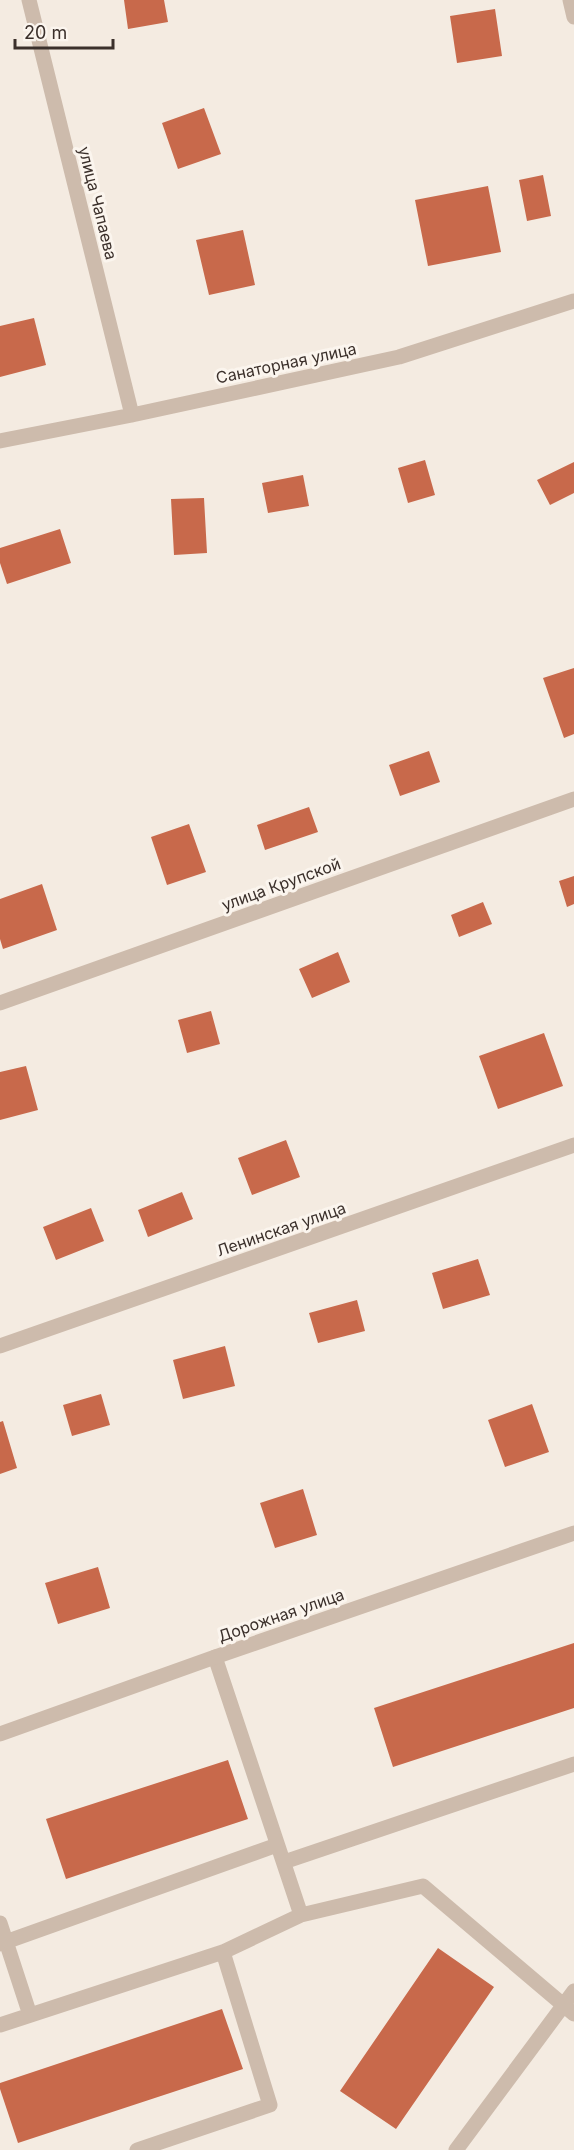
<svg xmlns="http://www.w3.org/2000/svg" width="574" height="2150" viewBox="0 0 574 2150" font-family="Inter,sans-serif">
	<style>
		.building { fill: #c8694b }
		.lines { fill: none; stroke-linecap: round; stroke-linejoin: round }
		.service { stroke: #cdbbac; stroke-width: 15 }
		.tertiary { stroke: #cdbbac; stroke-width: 15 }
		.labels { text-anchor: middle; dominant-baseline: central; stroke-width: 6; stroke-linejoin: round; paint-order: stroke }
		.street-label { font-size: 16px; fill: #3b302b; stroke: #fbf5ee }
	</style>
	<rect width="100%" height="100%" fill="#f4ebe1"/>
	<path class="building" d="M 124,0 L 164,0 L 168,22 L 128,29 Z
		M 495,9 L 502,56 L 457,63 L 450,16 Z
		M 204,108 L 221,154 L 178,169 L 162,123 Z
		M 543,175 L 551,216 L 527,221 L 519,180 Z
		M 488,186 L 501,252 L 428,266 L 415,200 Z
		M 243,230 L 255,285 L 209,295 L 196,240 Z
		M 34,318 L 46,365 L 0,377 L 0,326 Z
		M 425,460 L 435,495 L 408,503 L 398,468 Z
		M 574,462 L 574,493 L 550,505 L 537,480 Z
		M 303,475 L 309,506 L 268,513 L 262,483 Z
		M 204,498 L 207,553 L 174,555 L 171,499 Z
		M 60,529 L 71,563 L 7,584 L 0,563 L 0,548 Z
		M 574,668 L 574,734 L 564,738 L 543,678 Z
		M 429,751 L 440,782 L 400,796 L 389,765 Z
		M 309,807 L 318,832 L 265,850 L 257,825 Z
		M 189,824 L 206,872 L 167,885 L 151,837 Z
		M 574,876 L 574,904 L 567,907 L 559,881 Z
		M 42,884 L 57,930 L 3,949 L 0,939 L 0,899 Z
		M 483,902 L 492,924 L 459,937 L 451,915 Z
		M 338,952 L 350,982 L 312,998 L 299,969 Z
		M 211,1011 L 220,1044 L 187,1053 L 178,1020 Z
		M 544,1033 L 563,1086 L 498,1109 L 479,1056 Z
		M 26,1066 L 38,1110 L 0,1120 L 0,1072 Z
		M 286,1140 L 300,1177 L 252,1195 L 238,1158 Z
		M 182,1192 L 193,1219 L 148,1237 L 138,1210 Z
		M 91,1208 L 104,1241 L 56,1260 L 43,1227 Z
		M 478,1259 L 490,1295 L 443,1309 L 432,1273 Z
		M 357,1300 L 365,1331 L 318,1343 L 309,1313 Z
		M 225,1346 L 235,1386 L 183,1399 L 173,1360 Z
		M 101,1394 L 110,1425 L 72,1436 L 63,1405 Z
		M 532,1404 L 549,1452 L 505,1467 L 488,1420 Z
		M 3,1421 L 17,1468 L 0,1474 L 0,1422 Z
		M 303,1489 L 317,1535 L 275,1548 L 260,1503 Z
		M 98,1567 L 110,1608 L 58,1624 L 45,1583 Z
		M 574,1643 L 574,1708 L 393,1767 L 374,1708 Z
		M 228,1760 L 248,1819 L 66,1879 L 46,1819 Z
		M 438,1948 L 494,1987 L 396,2129 L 340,2091 Z
		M 222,2009 L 243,2069 L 18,2143 L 0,2089 L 0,2083 Z"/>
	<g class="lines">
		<path class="service" d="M 29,0 L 132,415
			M 570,0 L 574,17
			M 0,441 L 132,415 L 399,357 L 574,301
			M 0,1003 L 574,799
			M 0,1346 L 574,1145
			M 215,1657 L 301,1915 L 423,1886 L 574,2014
			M 284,1862 L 574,1764
			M 0,1923 L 30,2015
			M 0,1944 L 277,1845
			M 0,2025 L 223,1952 L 301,1915
			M 137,2150 L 270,2105 L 223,1952
			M 456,2150 L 574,1991"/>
		<path class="tertiary" d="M 0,1734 L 215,1657 L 574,1533"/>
	</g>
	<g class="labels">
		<g class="street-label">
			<text transform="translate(98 203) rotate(76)">улица Чапаева</text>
			<text transform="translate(286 363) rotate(-12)">Санаторная улица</text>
			<text transform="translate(281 884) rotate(-20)">улица Крупской</text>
			<text transform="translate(281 1229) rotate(-19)">Ленинская улица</text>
			<text transform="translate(281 1615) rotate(-19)">Дорожная улица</text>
		</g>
	</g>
	<path d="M15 39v9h98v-9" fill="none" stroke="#3b302b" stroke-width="3"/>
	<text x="24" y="39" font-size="18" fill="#3b302b" stroke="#fbf5ee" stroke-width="4.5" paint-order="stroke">20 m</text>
</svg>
